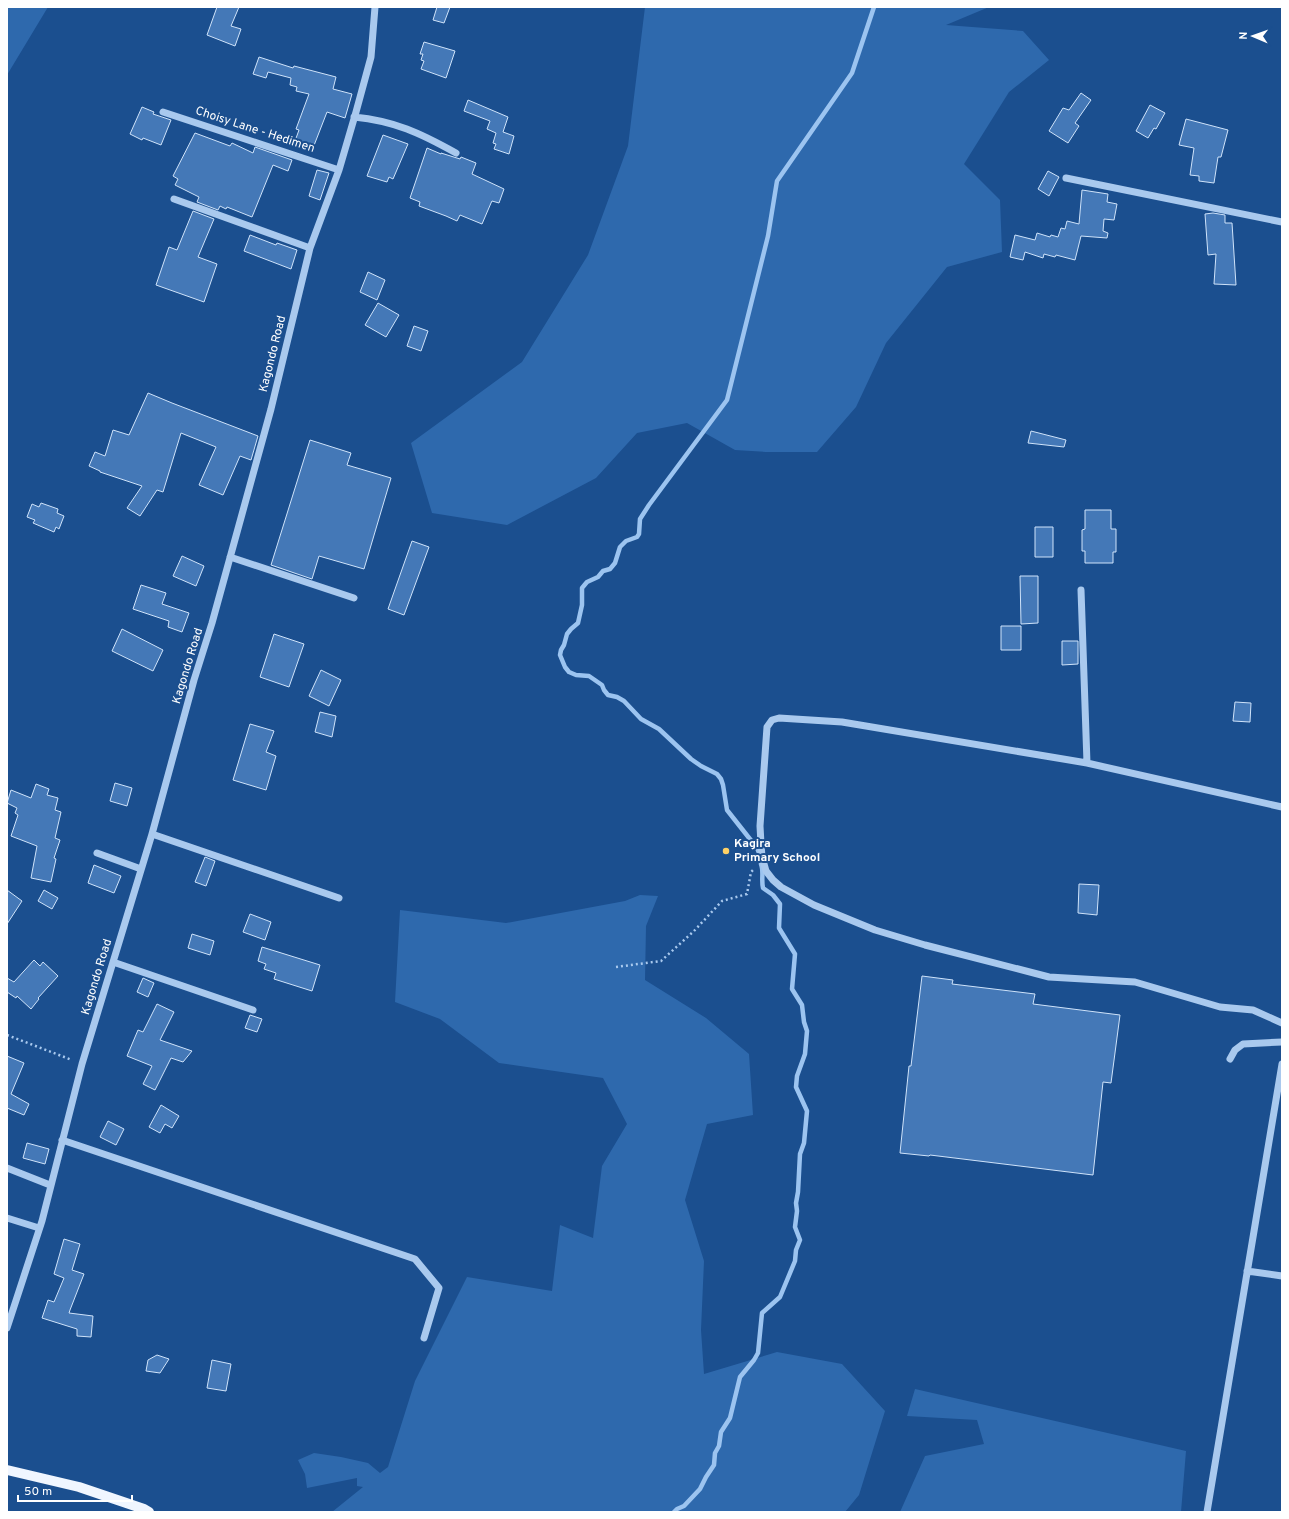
<svg xmlns="http://www.w3.org/2000/svg" width="1289" height="1519" viewBox="0 0 1289 1519" font-family="Overpass,sans-serif">
	<style>
		.green { fill: #2e69ad }
		.lines { fill: none; stroke-linecap: round; stroke-linejoin: round }
		.stream { stroke: #9cc4f0; stroke-width: 4.5 }
		.building { fill: #4478b7; stroke: #cfe3fa }
		.path { stroke: #a9c9ee; stroke-width: 2.5; stroke-dasharray: 2 3; stroke-linecap: butt }
		.minor { stroke: #a9c9ee; stroke-width: 7 }
		.major { stroke: #f0f6ff; stroke-width: 10 }
		.poi-dot { fill: #ffd166; stroke: #1b4f8f; stroke-width: 1.5 }
		.labels { text-anchor: middle; dominant-baseline: central; stroke-width: 4; stroke-linejoin: round; paint-order: stroke }
		.street-label { font-size: 12px; fill: #fff; stroke: #1b4f8f }
		.poi-label { font-size: 12px; font-weight: bold; fill: #fff; stroke: #1b4f8f; text-anchor: start }
	</style>
	<rect width="100%" height="100%" fill="#1b4f8f"/>
	<path class="green" d="M 7,7 L 48,7 L 7,75 Z
		M 645,7 L 989,7 L 946,25 L 1023,31 L 1049,60 L 1009,92 L 964,164 L 1000,200 L 1002,252 L 947,267 L 886,343 L 856,407 L 817,452 L 766,452 L 735,450 L 687,423 L 637,433 L 596,478 L 507,525 L 432,513 L 411,443 L 522,362 L 588,255 L 628,146 Z
		M 640,895 L 658,896 L 646,926 L 645,980 L 706,1018 L 749,1054 L 753,1115 L 707,1124 L 685,1200 L 704,1261 L 701,1330 L 704,1374 L 777,1352 L 842,1364 L 885,1411 L 859,1495 L 845,1512 L 332,1512 L 363,1487 L 357,1486 L 357,1478 L 307,1488 L 305,1474 L 298,1460 L 314,1453 L 341,1457 L 368,1463 L 380,1473 L 388,1467 L 415,1381 L 467,1277 L 552,1291 L 560,1225 L 593,1238 L 602,1166 L 627,1124 L 603,1078 L 499,1063 L 440,1019 L 395,1002 L 400,910 L 506,923 L 625,901 Z
		M 915,1389 L 1186,1451 L 1181,1512 L 900,1512 L 925,1456 L 984,1444 L 977,1420 L 907,1416 Z"/>
	<g class="lines">
		<path class="stream" d="M 760,855 L 757,848 L 727,810 L 723,785 L 721,779 L 717,774 L 701,766 L 691,759 L 659,729 L 641,719 L 624,701 L 617,697 L 608,695 L 604,690 L 602,685 L 589,676 L 576,675 L 569,672 L 565,667 L 560,655 L 561,650 L 564,645 L 567,634 L 571,629 L 578,623 L 582,605 L 582,588 L 587,582 L 598,577 L 603,571 L 610,569 L 615,563 L 620,547 L 626,541 L 637,537 L 639,534 L 640,519 L 649,505 L 727,400 L 768,236 L 777,181 L 852,73 L 874,7
			M 674,1512 L 677,1509 L 684,1506 L 700,1489 L 706,1477 L 714,1465 L 715,1453 L 719,1446 L 721,1432 L 730,1418 L 740,1377 L 754,1360 L 758,1353 L 762,1313 L 780,1297 L 795,1261 L 796,1250 L 800,1240 L 795,1227 L 797,1211 L 796,1203 L 798,1192 L 800,1154 L 804,1143 L 807,1111 L 796,1087 L 797,1076 L 805,1054 L 807,1031 L 804,1022 L 802,1005 L 792,989 L 795,954 L 779,928 L 780,904 L 773,895 L 763,888 C 761,880 764,871 761,864"/>
	</g>
	<path class="building" d="M 217,7 L 239,7 L 231,26 L 241,29 L 235,46 L 207,35 Z
		M 437,7 L 450,7 L 444,23 L 433,20 Z
		M 424,42 L 455,51 L 446,78 L 421,69 L 424,61 L 421,60 L 423,54 L 420,54 Z
		M 259,57 L 293,68 L 294,66 L 336,77 L 333,89 L 352,94 L 345,118 L 327,112 L 313,148 L 295,141 L 299,130 L 296,129 L 309,94 L 296,91 L 297,87 L 290,85 L 291,78 L 268,72 L 266,78 L 253,74 Z
		M 1081,93 L 1091,100 L 1075,123 L 1079,126 L 1068,143 L 1049,131 L 1063,108 L 1069,110 Z
		M 468,100 L 508,117 L 503,132 L 514,136 L 509,154 L 494,149 L 496,144 L 493,143 L 496,133 L 487,129 L 490,121 L 464,111 Z
		M 1150,105 L 1165,113 L 1156,129 L 1154,128 L 1148,138 L 1136,131 Z
		M 142,107 L 154,112 L 153,114 L 171,120 L 161,145 L 143,138 L 142,140 L 130,134 Z
		M 1186,119 L 1228,130 L 1221,157 L 1218,157 L 1214,183 L 1199,181 L 1199,176 L 1190,175 L 1194,148 L 1179,145 Z
		M 195,133 L 230,146 L 232,143 L 253,153 L 255,147 L 292,160 L 288,171 L 273,165 L 252,217 L 227,207 L 226,209 L 220,206 L 218,210 L 197,202 L 199,197 L 175,185 L 178,179 L 173,176 Z
		M 383,135 L 408,144 L 393,179 L 389,177 L 387,182 L 367,176 Z
		M 427,148 L 441,154 L 441,153 L 460,159 L 461,157 L 476,163 L 472,174 L 504,189 L 499,203 L 492,201 L 491,203 L 482,224 L 460,215 L 457,221 L 446,216 L 419,206 L 420,202 L 410,198 Z
		M 317,170 L 329,173 L 320,200 L 309,196 Z
		M 1048,171 L 1059,177 L 1049,196 L 1038,189 Z
		M 1082,190 L 1108,194 L 1107,202 L 1117,204 L 1114,220 L 1104,219 L 1103,231 L 1108,233 L 1107,238 L 1081,236 L 1075,260 L 1056,255 L 1055,257 L 1044,254 L 1043,258 L 1025,252 L 1023,260 L 1010,257 L 1015,235 L 1035,240 L 1037,233 L 1050,237 L 1051,235 L 1058,237 L 1061,228 L 1065,229 L 1067,221 L 1079,224 Z
		M 193,211 L 214,219 L 198,257 L 217,264 L 204,302 L 156,285 L 169,247 L 177,250 Z
		M 1213,213 L 1225,215 L 1225,223 L 1232,223 L 1236,285 L 1214,284 L 1216,254 L 1208,255 L 1205,214 Z
		M 250,235 L 276,245 L 277,243 L 297,250 L 291,269 L 244,251 Z
		M 368,272 L 385,280 L 377,300 L 360,292 Z
		M 378,303 L 399,315 L 386,337 L 365,325 Z
		M 414,326 L 428,331 L 421,351 L 407,346 Z
		M 148,393 L 172,403 L 258,436 L 251,460 L 240,456 L 223,495 L 199,485 L 216,447 L 181,433 L 163,492 L 157,490 L 140,516 L 127,508 L 142,486 L 100,472 L 100,471 L 89,466 L 95,452 L 105,456 L 113,430 L 129,435 Z
		M 1031,431 L 1066,440 L 1064,447 L 1028,443 Z
		M 310,440 L 351,453 L 347,465 L 391,478 L 364,569 L 319,556 L 312,579 L 271,565 Z
		M 41,503 L 58,509 L 57,513 L 64,516 L 59,529 L 56,527 L 54,532 L 33,523 L 35,520 L 27,517 L 32,504 L 39,507 Z
		M 1085,510 L 1111,510 L 1111,529 L 1116,529 L 1116,552 L 1113,552 L 1113,563 L 1085,563 L 1085,551 L 1082,551 L 1082,530 L 1085,529 Z
		M 1035,527 L 1053,527 L 1053,557 L 1035,557 Z
		M 412,541 L 429,547 L 404,615 L 388,609 Z
		M 182,556 L 204,566 L 196,586 L 173,576 Z
		M 1020,576 L 1038,576 L 1038,623 L 1021,624 Z
		M 141,585 L 166,593 L 162,604 L 189,613 L 182,632 L 168,627 L 169,621 L 133,609 Z
		M 1001,626 L 1021,626 L 1021,650 L 1001,650 Z
		M 122,629 L 163,650 L 153,671 L 112,651 Z
		M 274,634 L 304,644 L 289,687 L 260,677 Z
		M 1062,641 L 1078,641 L 1078,664 L 1062,665 Z
		M 321,670 L 341,680 L 329,706 L 309,696 Z
		M 1235,702 L 1251,703 L 1250,722 L 1233,721 Z
		M 320,712 L 336,716 L 332,737 L 315,732 Z
		M 250,724 L 274,731 L 266,752 L 276,756 L 266,790 L 233,780 Z
		M 115,783 L 132,788 L 127,806 L 110,801 Z
		M 36,784 L 49,789 L 47,795 L 58,798 L 55,810 L 61,812 L 55,838 L 60,840 L 54,858 L 56,859 L 51,882 L 31,878 L 37,846 L 11,836 L 18,815 L 15,813 L 17,808 L 7,803 L 11,790 L 31,798 Z
		M 205,857 L 215,861 L 206,886 L 195,882 Z
		M 94,865 L 121,876 L 114,893 L 88,883 Z
		M 1079,884 L 1099,885 L 1097,915 L 1078,913 Z
		M 7,890 L 22,901 L 7,924 Z
		M 44,890 L 58,898 L 52,909 L 38,901 Z
		M 250,914 L 271,922 L 265,940 L 243,932 Z
		M 192,934 L 214,941 L 210,955 L 188,948 Z
		M 262,947 L 320,965 L 312,991 L 274,979 L 276,973 L 264,969 L 266,964 L 258,961 Z
		M 34,960 L 40,966 L 43,962 L 58,976 L 38,998 L 39,999 L 31,1009 L 17,996 L 16,998 L 7,992 L 7,978 L 14,982 Z
		M 922,976 L 953,980 L 952,984 L 1035,994 L 1033,1004 L 1120,1015 L 1111,1083 L 1103,1082 L 1093,1175 L 930,1155 L 929,1156 L 900,1153 L 909,1066 L 911,1066 Z
		M 143,978 L 154,983 L 148,997 L 137,992 Z
		M 157,1004 L 174,1012 L 160,1040 L 192,1051 L 183,1062 L 171,1058 L 155,1090 L 143,1084 L 152,1066 L 127,1056 L 138,1030 L 143,1032 Z
		M 250,1015 L 262,1019 L 257,1032 L 245,1028 Z
		M 7,1056 L 24,1063 L 11,1094 L 29,1104 L 24,1115 L 7,1108 Z
		M 161,1105 L 179,1116 L 172,1128 L 165,1124 L 160,1133 L 149,1127 Z
		M 108,1121 L 124,1129 L 116,1145 L 100,1137 Z
		M 27,1143 L 49,1149 L 45,1164 L 23,1158 Z
		M 64,1239 L 80,1244 L 72,1270 L 84,1274 L 70,1310 L 69,1313 L 93,1316 L 91,1337 L 77,1336 L 77,1329 L 42,1318 L 48,1300 L 54,1302 L 64,1278 L 54,1274 Z
		M 157,1355 L 169,1359 L 160,1373 L 146,1371 L 148,1360 Z
		M 212,1360 L 231,1364 L 226,1391 L 207,1388 Z"/>
	<g class="lines">
		<path class="path" d="M 616,967 L 661,961 L 694,931 L 722,901 L 747,894 L 751,872 L 754,869
			M 7,1035 L 72,1060"/>
		<path class="minor" d="M 163,112 L 339,170
			M 354,117 C 395,121 420,133 456,153
			M 1066,178 L 1282,222
			M 174,199 L 310,248
			M 230,557 L 354,598
			M 1081,590 L 1087,763
			M 1282,807 L 1087,763 L 842,722 L 779,718 L 772,720 L 767,727 L 760,826 L 761,844 L 762,857 L 766,871 L 773,880 L 781,887 L 814,905 L 875,930 L 925,945 L 1049,977 L 1135,982 L 1220,1007 L 1253,1010 L 1282,1023
			M 152,834 L 339,898
			M 97,853 L 141,869
			M 113,962 L 253,1010
			M 1230,1059 L 1235,1050 L 1243,1044 L 1282,1042
			M 62,1140 L 415,1259 L 439,1288 L 424,1338
			M 7,1168 L 50,1185
			M 7,1218 L 39,1228
			M 1247,1271 L 1282,1276
			M 7,1328 L 42,1221 L 82,1064 L 152,834 L 194,680 L 212,623 L 271,409 L 310,248 L 339,170 L 356,112 L 371,57 L 375,7
			M 1207,1512 L 1282,1064"/>
		<path class="major" d="M 7,1470 L 79,1487 L 144,1509 L 149,1512"/>
	</g>
	<circle class="poi-dot" cx="726" cy="851" r="4"/>
	<g class="labels">
		<g class="street-label">
			<text transform="translate(255 130) rotate(18)">Choisy Lane - Hedimen</text>
			<text transform="translate(273 354) rotate(-76)">Kagondo Road</text>
			<text transform="translate(188 666) rotate(-73)">Kagondo Road</text>
			<text transform="translate(97 977) rotate(-73)">Kagondo Road</text>
		</g>
		<g class="poi-label">
			<text x="734" y="844">Kagira<tspan x="734" dy="14">Primary School</tspan></text>
		</g>
	</g>
	<rect width="1289" height="1519" fill="none" stroke="#ffffff" stroke-width="16"/>
	<g transform="translate(1253 36) rotate(272)" stroke="#1b4f8f" stroke-width="3" paint-order="stroke">
	<path d="M0-3L7 15L0 10L-7 15Z" fill="#ffffff"/>
	<text y="-6" font-size="11" font-weight="bold" text-anchor="middle" fill="#ffffff">N</text>
	</g>
	<path d="M18 1495v6h114v-6" fill="none" stroke="#ffffff" stroke-width="2"/>
	<text x="24" y="1495" font-size="12" fill="#ffffff" stroke="#1b4f8f" stroke-width="3" paint-order="stroke">50 m</text>
</svg>
